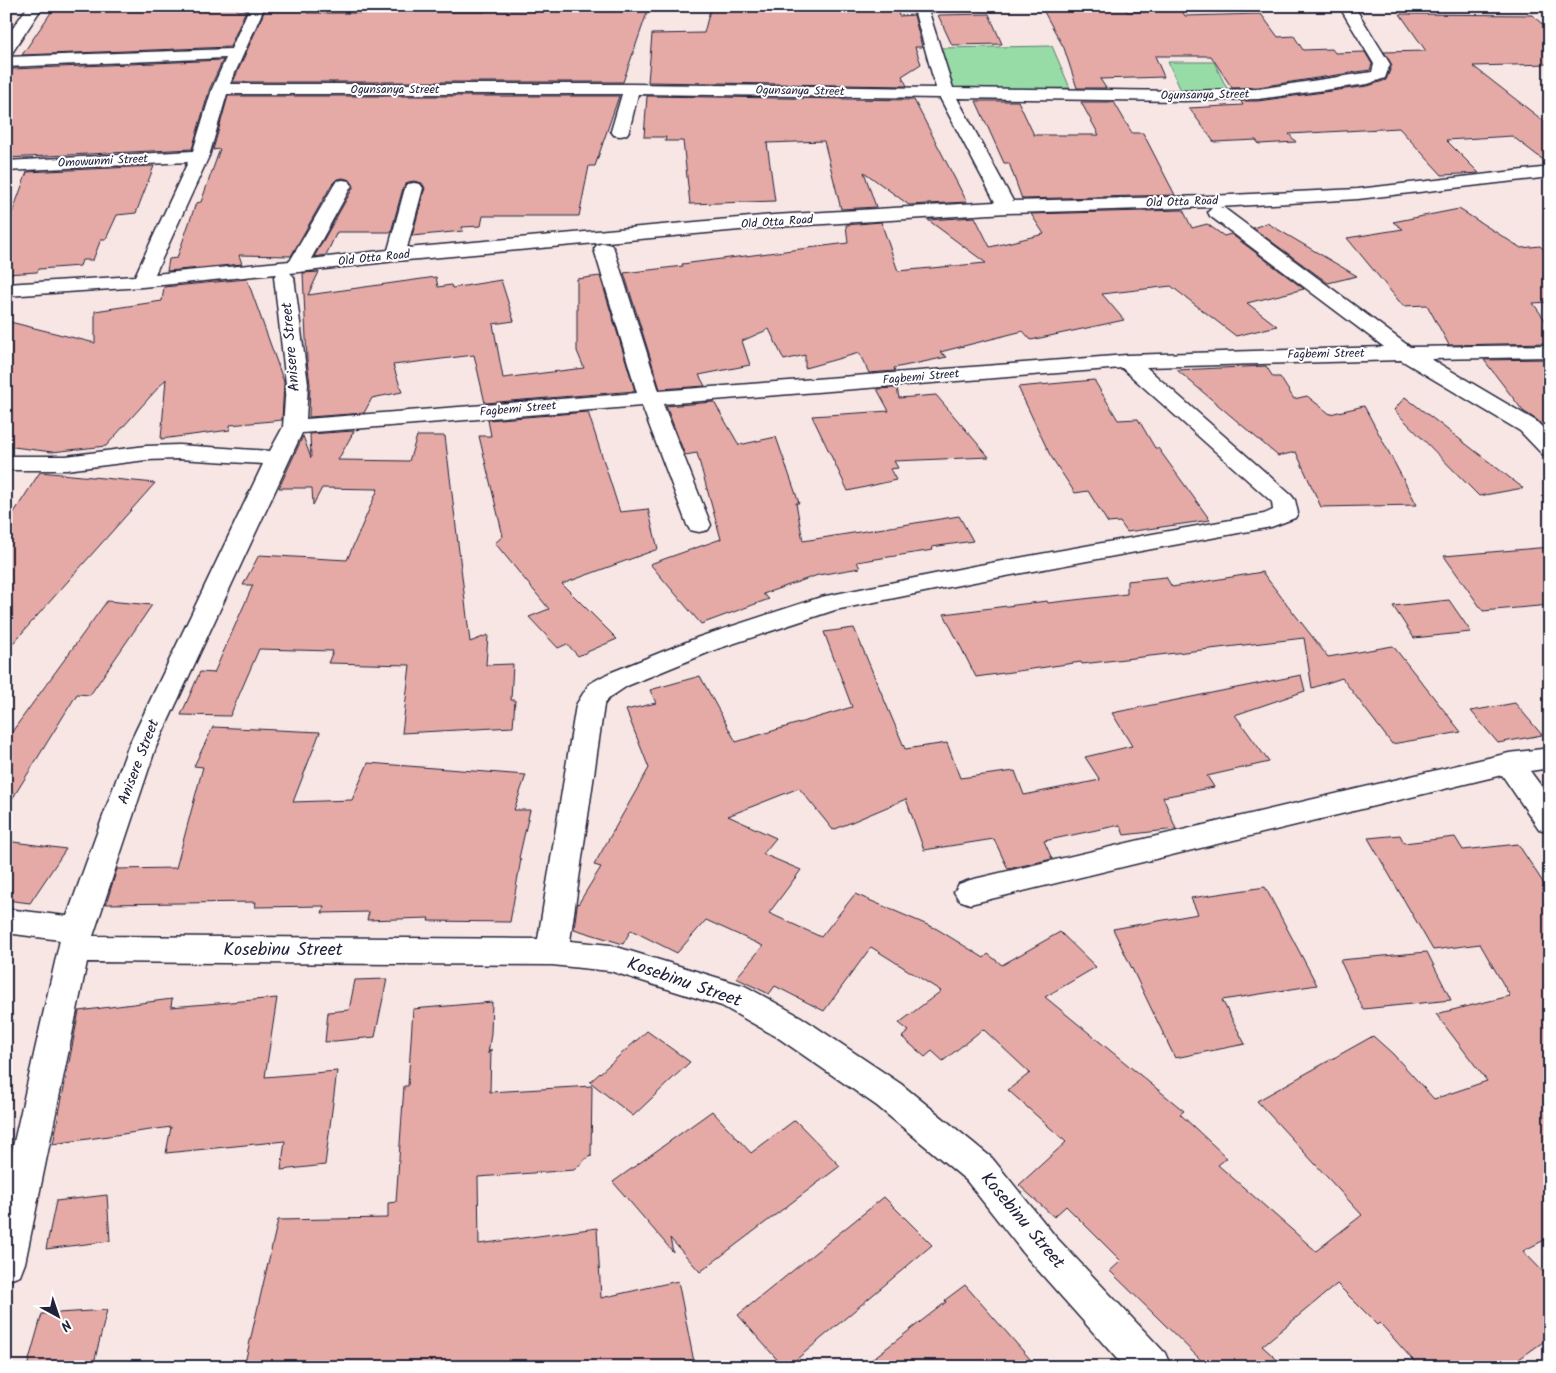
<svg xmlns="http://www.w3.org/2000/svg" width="1556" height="1373" viewBox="0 0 1556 1373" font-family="Kalam,sans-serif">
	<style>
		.green { fill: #97dba7; stroke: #5c7e71 }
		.building { fill: #e5aaa6; stroke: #22223b }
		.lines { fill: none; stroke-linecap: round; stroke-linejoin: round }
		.minor-casing { stroke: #22223b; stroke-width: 3 }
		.minor { fill: #fff; fill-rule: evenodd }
		.labels { text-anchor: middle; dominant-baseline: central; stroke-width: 4; stroke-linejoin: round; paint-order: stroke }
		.far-street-label { font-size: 12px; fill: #22223b; stroke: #fff }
		.street-label { font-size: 15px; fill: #22223b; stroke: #fff }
		.near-street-label { font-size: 18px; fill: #22223b; stroke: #fff }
	</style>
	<rect width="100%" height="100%" fill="#f7e6e4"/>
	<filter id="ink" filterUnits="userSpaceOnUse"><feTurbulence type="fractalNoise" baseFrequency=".02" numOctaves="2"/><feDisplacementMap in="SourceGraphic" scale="10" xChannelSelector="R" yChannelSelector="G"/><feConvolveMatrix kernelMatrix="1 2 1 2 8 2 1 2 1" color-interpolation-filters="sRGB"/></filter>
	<g filter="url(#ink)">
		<path class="green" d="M 1052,46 L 1070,88 L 952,90 L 939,48 Z
			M 1168,62 L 1214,62 L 1231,97 L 1184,97 Z"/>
		<path class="building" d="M 129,6 L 239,6 L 237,11 L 246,10 L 230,47 L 22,55 L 52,11 Z
			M 387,6 L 419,7 L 416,12 L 484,12 L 485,10 L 578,10 L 577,12 L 648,10 L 623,82 L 233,82 L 265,10 L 310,8 L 307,13 L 383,13 Z
			M 844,7 L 897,7 L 899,16 L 914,15 L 922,47 L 915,47 L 921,64 L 902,76 L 907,86 L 648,82 L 652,34 L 704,33 L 710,10 L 787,9 L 787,11 L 845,9 Z
			M 1126,9 L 1127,12 L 1182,11 L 1185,16 L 1261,14 L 1278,37 L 1294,36 L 1303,50 L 1332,49 L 1335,53 L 1365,52 L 1372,64 L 1370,70 L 1258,87 L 1232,88 L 1211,56 L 1155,56 L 1164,77 L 1100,79 L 1106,88 L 1077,88 L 1064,48 L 1043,10 Z
			M 989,14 L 1002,44 L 952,45 L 938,15 Z
			M 1400,14 L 1532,15 L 1550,31 L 1550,64 L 1473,66 L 1550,126 L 1550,165 L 1512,136 L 1446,140 L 1479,173 L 1442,175 L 1399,128 L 1289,134 L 1296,142 L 1259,144 L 1256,140 L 1214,142 L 1189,108 L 1243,105 L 1241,101 L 1258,101 L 1368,86 L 1386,80 L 1392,65 L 1384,52 L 1426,51 Z
			M 223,60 L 210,88 L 192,149 L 6,158 L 6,78 L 13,69 Z
			M 228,96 L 619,96 L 595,166 L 589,166 L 579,216 L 483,216 L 481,226 L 462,227 L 463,231 L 412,236 L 425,188 L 422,183 L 414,181 L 408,182 L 403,188 L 391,232 L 337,232 L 326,255 L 314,257 L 354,186 L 350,180 L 343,178 L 337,179 L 332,184 L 291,256 L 239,255 L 242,264 L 167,271 L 169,259 L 177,258 L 196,203 L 201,202 L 220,149 L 213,150 Z
			M 647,96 L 914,100 L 967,202 L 909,205 L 864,172 L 876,207 L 841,209 L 824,141 L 767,143 L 775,201 L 690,204 L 683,141 L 665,141 L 666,137 L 644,137 Z
			M 976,101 L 1018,101 L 1034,135 L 1099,135 L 1081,102 L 1114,102 L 1132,133 L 1143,133 L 1175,195 L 1022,199 L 1009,163 L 1004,163 Z
			M 154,166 L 136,213 L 117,215 L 106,239 L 101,239 L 93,260 L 82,260 L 80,266 L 39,269 L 37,272 L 6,274 L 6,230 L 27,172 Z
			M 1459,209 L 1521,248 L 1540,246 L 1550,255 L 1550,302 L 1533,303 L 1550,327 L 1550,343 L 1449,345 L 1427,305 L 1403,306 L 1347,238 L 1403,229 L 1393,222 Z
			M 1183,210 L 1192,228 L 1207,224 L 1224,236 L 1231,234 L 1304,289 L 1247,303 L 1277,326 L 1236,336 L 1171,286 L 1102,294 L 1124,320 L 1031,340 L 1023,331 L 940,352 L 947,357 L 894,368 L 895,371 L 869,373 L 859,353 L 805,368 L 805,355 L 784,360 L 769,329 L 742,341 L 750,365 L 699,375 L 705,386 L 660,389 L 624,273 L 683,266 L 682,264 L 848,243 L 846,225 L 881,222 L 898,271 L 986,263 L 928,220 L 975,217 L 990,247 L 1044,234 L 1031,214 Z
			M 1267,223 L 1357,276 L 1328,283 L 1253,228 Z
			M 319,272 L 308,295 L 436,277 L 438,287 L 451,285 L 452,288 L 501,280 L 514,321 L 493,324 L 503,378 L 584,368 L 577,351 L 577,279 L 600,276 L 635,391 L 485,403 L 474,355 L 393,365 L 402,392 L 372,398 L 364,413 L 309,417 L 310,384 L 307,360 L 303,273 Z
			M 247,279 L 284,382 L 282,420 L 230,425 L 230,430 L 161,439 L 166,379 L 106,446 L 52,452 L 6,446 L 6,321 L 95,343 L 95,311 L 162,301 L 164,287 Z
			M 1550,359 L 1550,432 L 1537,420 L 1523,411 L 1484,360 Z
			M 1266,366 L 1273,377 L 1280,377 L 1294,399 L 1307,396 L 1330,414 L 1364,406 L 1417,505 L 1321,507 L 1296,452 L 1278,456 L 1177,370 Z
			M 1094,380 L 1118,420 L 1138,419 L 1155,448 L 1158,448 L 1210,520 L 1127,532 L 1120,522 L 1108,523 L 1088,491 L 1075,493 L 1050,455 L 1018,387 Z
			M 897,388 L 899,398 L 936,395 L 989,457 L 894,461 L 898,468 L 890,469 L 896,480 L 848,491 L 812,416 L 889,411 L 877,389 Z
			M 1405,397 L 1523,488 L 1479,496 L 1394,410 Z
			M 714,402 L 739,445 L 776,437 L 799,503 L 796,503 L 803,541 L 959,516 L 973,541 L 932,547 L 933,550 L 857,562 L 860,568 L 818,575 L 763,594 L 769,599 L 701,624 L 650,564 L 721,539 L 697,453 L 685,455 L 666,406 Z
			M 588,412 L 620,512 L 648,509 L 658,549 L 562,584 L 617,639 L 578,656 L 567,644 L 558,648 L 529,617 L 549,609 L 495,543 L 503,536 L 479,436 L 491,436 L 488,420 Z
			M 354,431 L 338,460 L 409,461 L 417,436 L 445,436 L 470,642 L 488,635 L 486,665 L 513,664 L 511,700 L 515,700 L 513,727 L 402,733 L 410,665 L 328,663 L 333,651 L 259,649 L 230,716 L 181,715 L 200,672 L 214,673 L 253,585 L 243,585 L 259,555 L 347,560 L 378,489 L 322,488 L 313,505 L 312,488 L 279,488 L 303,436 L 311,458 L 310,434 Z
			M 40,472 L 155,483 L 6,651 L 6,525 Z
			M 1550,547 L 1550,605 L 1483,611 L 1444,556 Z
			M 1262,572 L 1328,657 L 1393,646 L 1461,732 L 1392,744 L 1342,678 L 1312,688 L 1304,638 L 1082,664 L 1081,662 L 976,677 L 944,614 L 1047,601 L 1048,603 L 1127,594 L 1127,581 L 1166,577 L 1172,587 Z
			M 1449,600 L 1471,632 L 1414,638 L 1393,606 Z
			M 107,601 L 152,605 L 90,695 L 77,694 L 6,809 L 6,740 Z
			M 854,628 L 905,749 L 947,743 L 960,778 L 1015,771 L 1024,795 L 1100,780 L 1085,757 L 1132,746 L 1112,713 L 1301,675 L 1305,691 L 1235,715 L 1269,762 L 1207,776 L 1214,787 L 1163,797 L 1176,829 L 1124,835 L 1120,825 L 1044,841 L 1052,859 L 1008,869 L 994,839 L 924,850 L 906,799 L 833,830 L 799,788 L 728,816 L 776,838 L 763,854 L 801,870 L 769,913 L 821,937 L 855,894 L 937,929 L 984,958 L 988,954 L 1002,965 L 1060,932 L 1096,967 L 1045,997 L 1184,1111 L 1180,1114 L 1227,1158 L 1218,1165 L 1316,1251 L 1362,1215 L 1257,1101 L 1373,1036 L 1393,1054 L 1434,1099 L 1487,1081 L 1436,1014 L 1510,996 L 1480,944 L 1433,950 L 1368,838 L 1400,835 L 1404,843 L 1455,837 L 1463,850 L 1518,844 L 1550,893 L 1550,1237 L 1523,1251 L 1550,1279 L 1550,1337 L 1508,1367 L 1419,1367 L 1380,1323 L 1378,1325 L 1337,1284 L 1262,1346 L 1285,1367 L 1208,1367 L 1110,1271 L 1121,1261 L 1066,1206 L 1054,1217 L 1019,1185 L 1066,1142 L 1008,1090 L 1030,1073 L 983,1029 L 943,1061 L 932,1051 L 925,1057 L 902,1037 L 909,1031 L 899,1023 L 941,991 L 871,947 L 824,1011 L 775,986 L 769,994 L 736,978 L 763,946 L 706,920 L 677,953 L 631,930 L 623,944 L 574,929 L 577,906 L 601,867 L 594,865 L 649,768 L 626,710 L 656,703 L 650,690 L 700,676 L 736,742 L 852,707 L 824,632 Z
			M 1515,703 L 1542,735 L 1498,743 L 1471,711 Z
			M 213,727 L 320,732 L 293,802 L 352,800 L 368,763 L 526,775 L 514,810 L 530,810 L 519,858 L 521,859 L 510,922 L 428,921 L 429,918 L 367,920 L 369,912 L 322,913 L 324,906 L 255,907 L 256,902 L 106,904 L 117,869 L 176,868 L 203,767 L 194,766 Z
			M 6,841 L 66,849 L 30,903 L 6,900 Z
			M 1265,887 L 1317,985 L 1222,1000 L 1245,1044 L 1175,1058 L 1113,929 L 1198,914 L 1191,898 Z
			M 1427,952 L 1451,1000 L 1363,1009 L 1340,960 Z
			M 387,979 L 375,1037 L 325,1042 L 328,1012 L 349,1010 L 355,980 Z
			M 277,998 L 265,1077 L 337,1071 L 325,1165 L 281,1170 L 285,1141 L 166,1153 L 171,1127 L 53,1144 L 79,1011 L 172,999 L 171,1007 Z
			M 492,1002 L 491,1033 L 488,1054 L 491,1049 L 490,1092 L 592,1086 L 591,1157 L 590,1155 L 574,1170 L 478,1177 L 479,1244 L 597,1228 L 601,1298 L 678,1281 L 695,1367 L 244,1367 L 278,1220 L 388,1218 L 388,1203 L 396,1202 L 404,1086 L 408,1086 L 413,1009 Z
			M 647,1031 L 690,1062 L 633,1116 L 590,1082 Z
			M 712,1111 L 751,1153 L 795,1120 L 840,1166 L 700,1272 L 670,1238 L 673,1252 L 613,1182 Z
			M 107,1195 L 110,1241 L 46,1249 L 56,1201 Z
			M 884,1197 L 932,1245 L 791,1364 L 781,1364 L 738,1315 Z
			M 965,1285 L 1037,1367 L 862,1367 L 946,1302 L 945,1300 Z
			M 107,1310 L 93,1367 L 27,1367 L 42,1314 Z"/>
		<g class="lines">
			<defs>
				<path id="minor" d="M 28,6 L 43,6 L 12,53 L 6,55 L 6,38 Z
					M 250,6 L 265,6 L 230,84 L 631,84 L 936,88 L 913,6 L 927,6 L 953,88 L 1183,91 L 1258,89 L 1372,72 L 1374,64 L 1339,6 L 1354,6 L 1390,64 L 1385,78 L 1368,84 L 1258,99 L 1183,101 L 957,98 L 1013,201 L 1209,196 L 1358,189 L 1550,167 L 1550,177 L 1358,199 L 1219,207 L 1224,208 L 1410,347 L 1550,345 L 1550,357 L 1431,359 L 1536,421 L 1550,435 L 1550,456 L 1542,454 L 1520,431 L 1401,360 L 1146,367 L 1291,495 L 1295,500 L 1298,513 L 1295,518 L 1271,527 L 974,582 L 835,610 L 717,649 L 627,686 L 609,698 L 604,705 L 570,941 L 610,945 L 745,986 L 801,1017 L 901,1084 L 992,1158 L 1055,1236 L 1165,1353 L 1171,1367 L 1124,1367 L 1029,1260 L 966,1180 L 877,1106 L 777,1037 L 722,1006 L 610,971 L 552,965 L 87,962 L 25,1263 L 20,1276 L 6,1281 L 6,1177 L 60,940 L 6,933 L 6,909 L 67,916 L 128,747 L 263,464 L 179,459 L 146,460 L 66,470 L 6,470 L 6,456 L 66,456 L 146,446 L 179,445 L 270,451 L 283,427 L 286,384 L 274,277 L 276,274 L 142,287 L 6,296 L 6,284 L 135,276 L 188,162 L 6,171 L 6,161 L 193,151 L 212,89 L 226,58 L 6,67 L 6,57 L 231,49 ZM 227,94 L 622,94 L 611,131 L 614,135 L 620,136 L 626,135 L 629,131 L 638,94 L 940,98 L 995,202 L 774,215 L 407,248 L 423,188 L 420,184 L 414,183 L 408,184 L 405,188 L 388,250 L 311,259 L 352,185 L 349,181 L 343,180 L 337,181 L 334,185 L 290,261 L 155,274 L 209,156 ZM 1213,207 L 1208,212 L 1210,216 L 1384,347 L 1127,355 L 659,391 L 614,249 L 611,245 L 604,243 L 597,245 L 594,249 L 637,393 L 306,419 L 308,384 L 294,277 L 290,273 L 396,261 L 774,227 L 1007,213 ZM 1122,368 L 1272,502 L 1273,510 L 1264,514 L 974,566 L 821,597 L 699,637 L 607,674 L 589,684 L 576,705 L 538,939 L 93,936 L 156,747 L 302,433 L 642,406 L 687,525 L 690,530 L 699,532 L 708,530 L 711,525 L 663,404 Z
					M 1550,748 L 1550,768 L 1530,771 L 1550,798 L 1550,832 L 1539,829 L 1502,775 L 970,904 L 959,900 L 954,892 L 959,884 L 970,880 L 1509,753 Z"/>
			</defs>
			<use href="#minor" class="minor-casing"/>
			<use href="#minor" class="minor"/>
		</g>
	</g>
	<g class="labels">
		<g class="far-street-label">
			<text x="395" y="89">Ogunsanya Street</text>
			<text transform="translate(800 91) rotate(1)">Ogunsanya Street</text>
			<text transform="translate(1205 95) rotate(-1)">Ogunsanya Street</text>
			<text transform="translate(103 161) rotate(-3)">Omowunmi Street</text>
			<text transform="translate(1182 202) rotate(-2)">Old Otta Road</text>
			<text transform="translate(777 222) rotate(-4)">Old Otta Road</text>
			<text transform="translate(374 258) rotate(-6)">Old Otta Road</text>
			<text transform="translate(1326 354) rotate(-1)">Fagbemi Street</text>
			<text transform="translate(921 377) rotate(-5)">Fagbemi Street</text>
			<text transform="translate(518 409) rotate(-5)">Fagbemi Street</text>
		</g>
		<g class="street-label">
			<text transform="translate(291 347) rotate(-95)">Anisere Street</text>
			<text transform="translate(139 762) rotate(-69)">Anisere Street</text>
		</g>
		<g class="near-street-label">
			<text x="283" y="950">Kosebinu Street</text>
			<text transform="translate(684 983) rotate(19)">Kosebinu Street</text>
			<text transform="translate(1022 1221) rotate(50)">Kosebinu Street</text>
		</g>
	</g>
	<rect width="1556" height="1373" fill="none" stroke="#fff" stroke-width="25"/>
	<rect x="12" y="12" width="1531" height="1348" fill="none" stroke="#22223b" stroke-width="2" filter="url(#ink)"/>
	<g transform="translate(58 1316) rotate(140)" stroke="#ffffff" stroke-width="4" paint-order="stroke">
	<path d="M0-4L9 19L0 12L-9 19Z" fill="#22223b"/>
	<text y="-8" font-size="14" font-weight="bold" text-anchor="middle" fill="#22223b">N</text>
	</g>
</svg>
